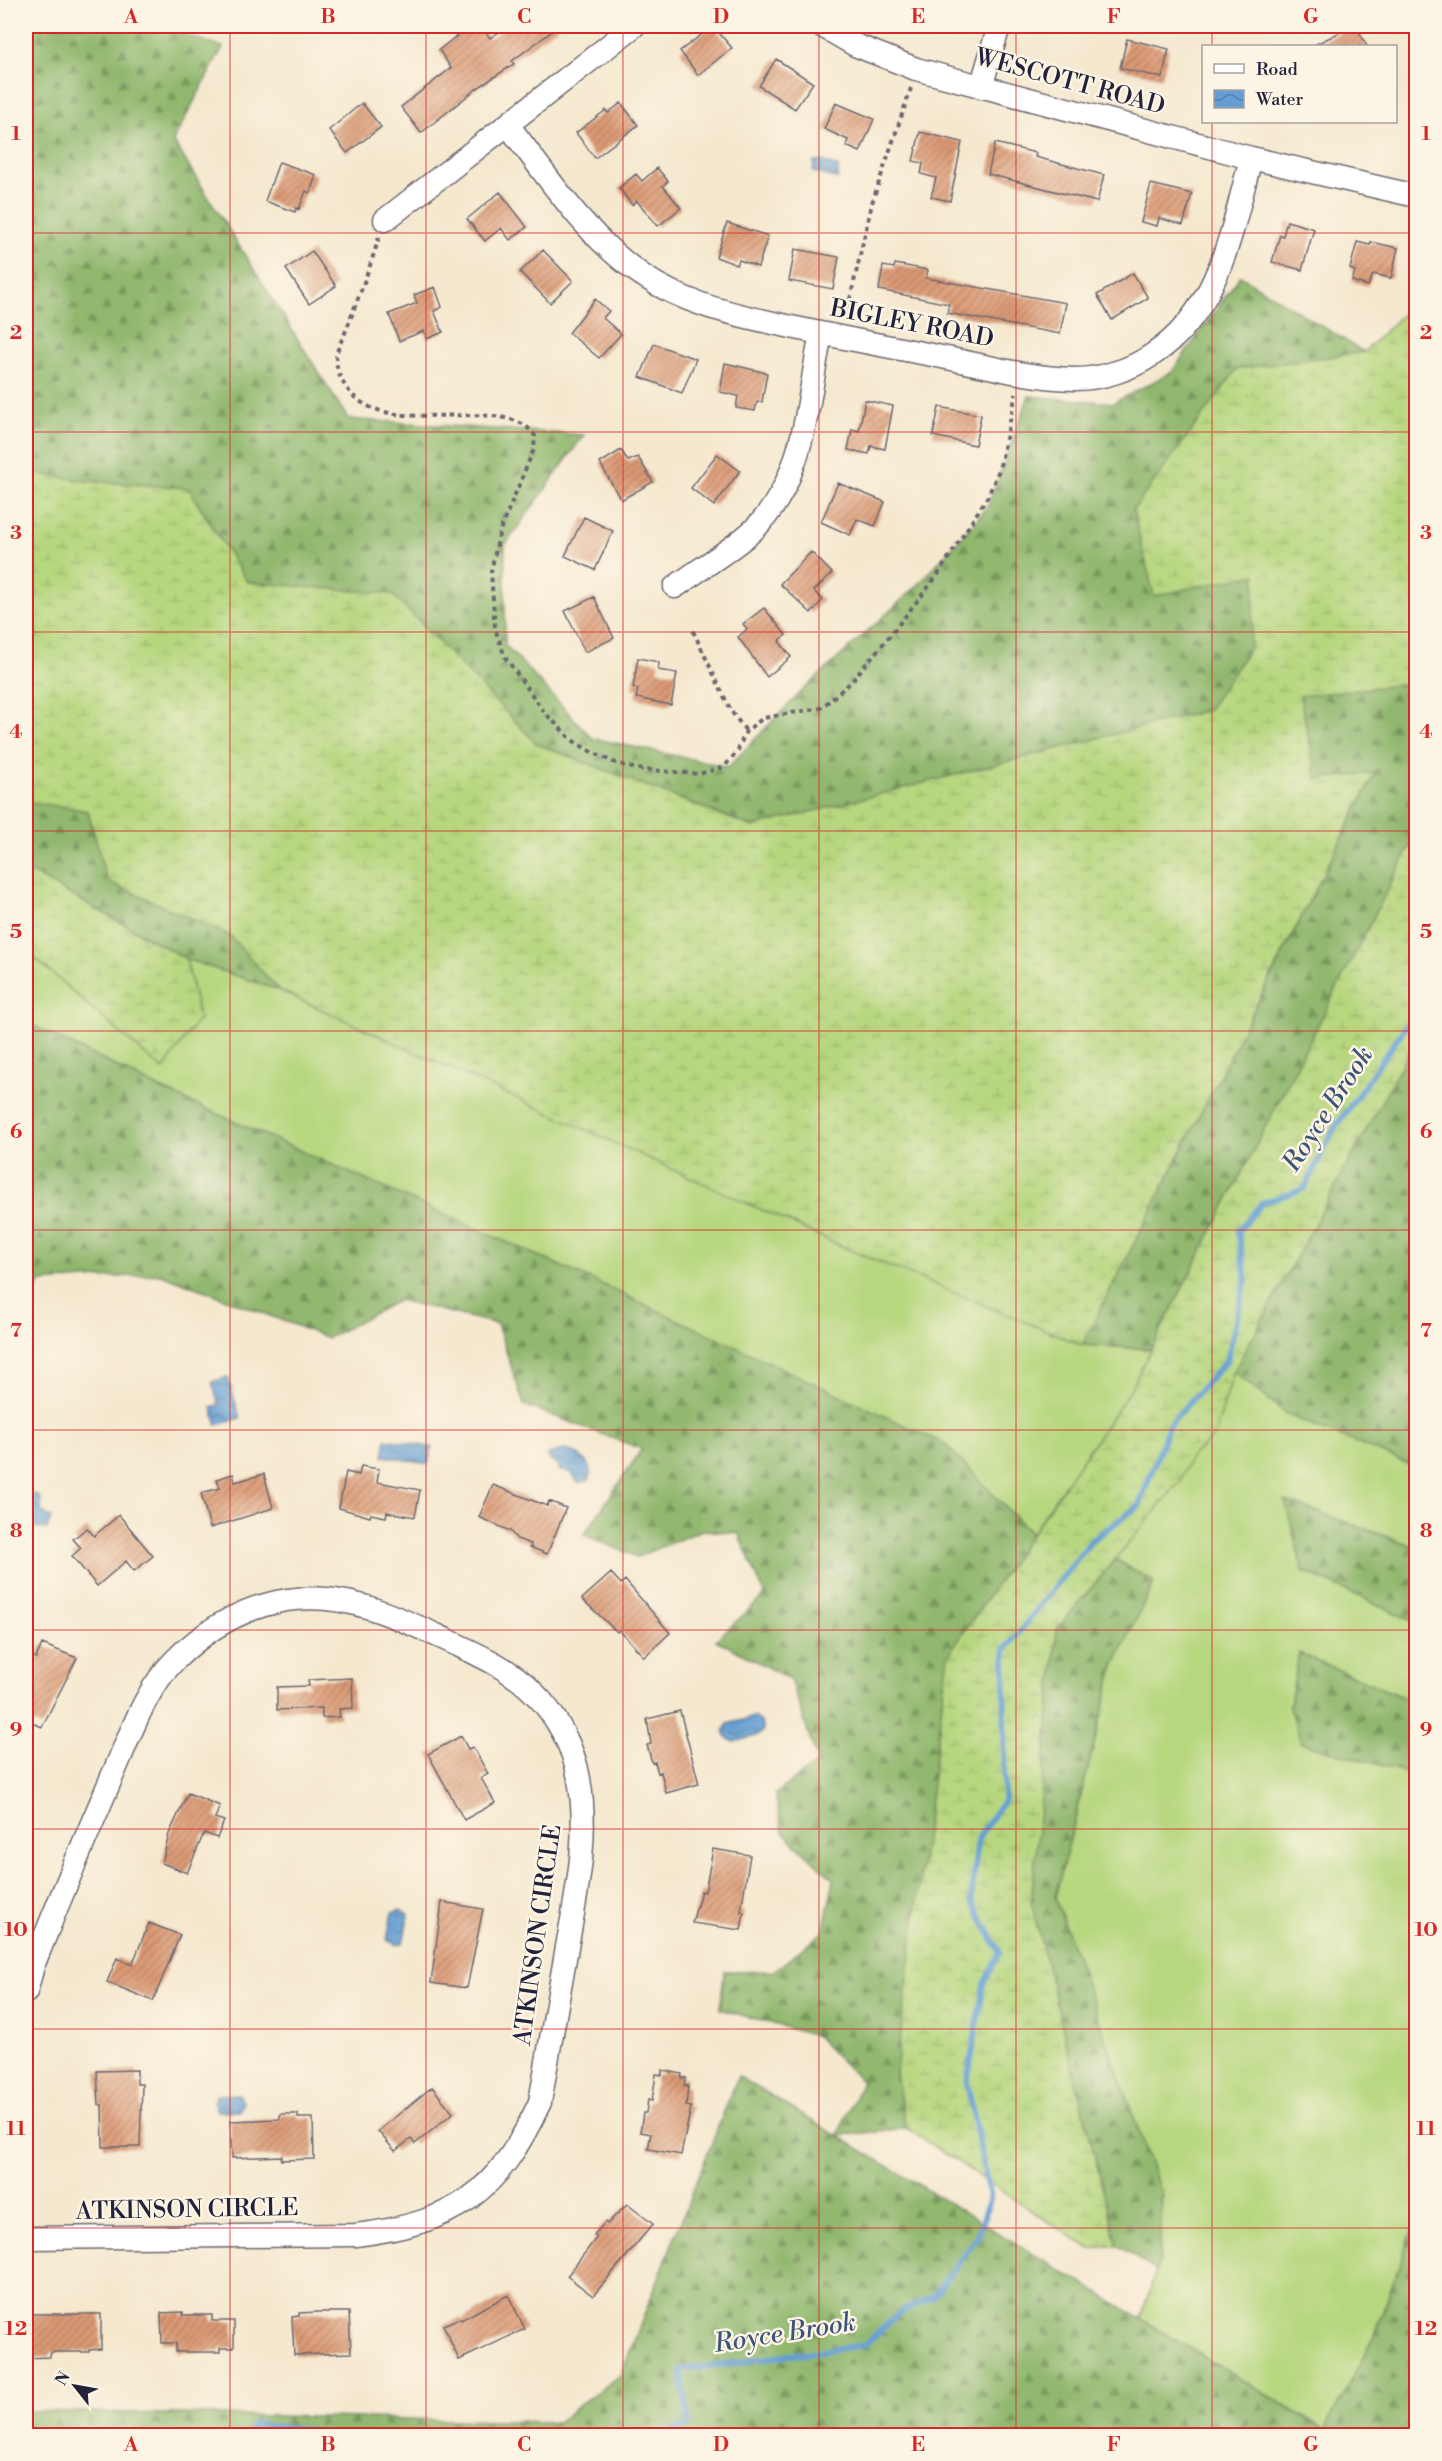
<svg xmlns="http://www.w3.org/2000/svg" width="1442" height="2461" viewBox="0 0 1442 2461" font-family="'Libre Bodoni',serif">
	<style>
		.grass { fill: #b7d77f; stroke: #6c7c5d; stroke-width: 1.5 }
		.forest { fill: url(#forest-firs); stroke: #5a6d54; stroke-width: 1.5 }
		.wetland { fill: url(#wetland-marsh); stroke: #6c7c5d; stroke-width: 1.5 }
		.water { fill: url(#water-waves); stroke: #436087; stroke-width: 1.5 }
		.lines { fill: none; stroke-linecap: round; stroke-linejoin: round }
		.stream { stroke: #649ed3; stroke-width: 6 }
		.building { fill: url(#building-hatch) }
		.minor-casing { stroke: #6c676f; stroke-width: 25 }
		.path { stroke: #6c676f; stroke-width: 4; stroke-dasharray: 4.5 4.5; stroke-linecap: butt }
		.minor { stroke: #fff; stroke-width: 22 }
		.grid { fill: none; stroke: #d62828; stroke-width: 1.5; stroke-opacity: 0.55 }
		.labels { text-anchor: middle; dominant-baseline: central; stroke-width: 5; stroke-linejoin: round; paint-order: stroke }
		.street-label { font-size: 24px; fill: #22223b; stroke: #fcf5e5 }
		.water-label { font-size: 26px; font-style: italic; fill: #3c5478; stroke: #fcf5e5 }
		.neatline { fill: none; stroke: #d62828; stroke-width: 2 }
		.grid-label { font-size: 20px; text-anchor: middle; font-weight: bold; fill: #d62828 }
	</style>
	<defs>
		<pattern id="forest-firs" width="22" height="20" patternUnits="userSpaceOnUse" patternTransform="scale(1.5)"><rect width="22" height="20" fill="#91b86e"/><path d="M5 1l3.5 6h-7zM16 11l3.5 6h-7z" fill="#76955c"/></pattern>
		<pattern id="wetland-marsh" width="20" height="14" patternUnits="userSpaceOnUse" patternTransform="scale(1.5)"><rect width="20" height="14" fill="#b7d77f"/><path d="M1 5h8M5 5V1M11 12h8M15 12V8" fill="none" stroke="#9db86f"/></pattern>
		<pattern id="water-waves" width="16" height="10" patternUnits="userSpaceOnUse" patternTransform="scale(1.5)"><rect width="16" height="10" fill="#649ed3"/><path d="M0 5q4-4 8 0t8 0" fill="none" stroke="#5280ac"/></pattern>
		<pattern id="building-hatch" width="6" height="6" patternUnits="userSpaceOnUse" patternTransform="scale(1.5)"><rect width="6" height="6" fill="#dc9a75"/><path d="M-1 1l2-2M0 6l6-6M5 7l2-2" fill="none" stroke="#b27d61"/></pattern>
	</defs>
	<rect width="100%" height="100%" fill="#fcf5e5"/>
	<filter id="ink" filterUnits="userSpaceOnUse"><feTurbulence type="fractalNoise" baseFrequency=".0167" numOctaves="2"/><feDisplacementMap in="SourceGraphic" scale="12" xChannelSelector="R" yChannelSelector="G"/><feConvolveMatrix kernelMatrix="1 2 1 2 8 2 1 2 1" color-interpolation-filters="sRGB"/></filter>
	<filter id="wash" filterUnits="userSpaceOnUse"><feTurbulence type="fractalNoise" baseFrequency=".008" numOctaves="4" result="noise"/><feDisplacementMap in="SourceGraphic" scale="24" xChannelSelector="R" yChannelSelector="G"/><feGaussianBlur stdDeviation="1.35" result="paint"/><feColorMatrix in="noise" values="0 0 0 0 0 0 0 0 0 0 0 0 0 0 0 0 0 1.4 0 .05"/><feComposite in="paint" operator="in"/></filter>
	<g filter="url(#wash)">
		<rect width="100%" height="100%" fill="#f5e8cf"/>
		<path class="grass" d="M 26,953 L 30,954 L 163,1070 L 199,1018 L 186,959 L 279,990 L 848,1249 L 1082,1345 L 1151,1349 L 1129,1393 L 1031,1534 L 945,1444 L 161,1089 L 26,1022 Z
			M 1234,1371 L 1288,1415 L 1416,1467 L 1416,1547 L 1286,1501 L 1303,1571 L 1416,1622 L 1416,1703 L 1299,1653 L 1290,1705 L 1302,1743 L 1416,1775 L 1416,2221 L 1373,2338 L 1325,2430 L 1141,2319 L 1159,2260 L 1055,1897 L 1114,1666 L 1154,1582 L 1115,1559 L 1180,1481 L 1191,1456 L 1214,1437 Z"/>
		<path class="forest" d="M 26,26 L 156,26 L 223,47 L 173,141 L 348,419 L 584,435 L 505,545 L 505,645 L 592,738 L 728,767 L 799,694 L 919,584 L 987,508 L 1029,396 L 1113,403 L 1172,372 L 1240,276 L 1364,352 L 1237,369 L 1257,574 L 1250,648 L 1208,710 L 753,827 L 537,744 L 392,595 L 247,582 L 188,488 L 85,481 L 26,472 Z
			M 1416,683 L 1416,835 L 1151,1349 L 1082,1345 L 1375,774 L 1317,780 L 1300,695 Z
			M 26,801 L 88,811 L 107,881 L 229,935 L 279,990 L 186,959 L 26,870 Z
			M 26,1022 L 161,1089 L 590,1279 L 945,1444 L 1031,1534 L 948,1655 L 896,2073 L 906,2128 L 838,2136 L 1325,2430 L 1373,2338 L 1416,2221 L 1416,2435 L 26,2435 L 26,2411 L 557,2422 L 621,2374 L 738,2076 L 837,2136 L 862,2082 L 816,2036 L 720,2009 L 724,1972 L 774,1971 L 823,1932 L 834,1880 L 783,1832 L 775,1794 L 818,1762 L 790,1679 L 716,1640 L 765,1595 L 738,1533 L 702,1530 L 637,1557 L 584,1535 L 642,1449 L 524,1405 L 497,1324 L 399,1300 L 328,1338 L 161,1274 L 41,1282 L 26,1303 Z
			M 1416,1039 L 1416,1467 L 1288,1415 L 1234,1371 Z
			M 1285,1501 L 1416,1547 L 1416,1622 L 1303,1571 Z
			M 1115,1559 L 1154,1582 L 1114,1666 L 1055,1897 L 1162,2196 L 1159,2260 L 1156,2271 L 1117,2245 L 1031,1902 L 1057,1629 Z
			M 1299,1653 L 1416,1703 L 1416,1775 L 1301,1743 L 1290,1706 Z"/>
		<path class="wetland" d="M 1416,301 L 1416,683 L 1300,696 L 1317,779 L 1375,773 L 1082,1345 L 848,1249 L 279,990 L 229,935 L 107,881 L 88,811 L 26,801 L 26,472 L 86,481 L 188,488 L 247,582 L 392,594 L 537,744 L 752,827 L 1208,710 L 1250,648 L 1256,574 L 1154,596 L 1133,510 L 1237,369 L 1364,352 Z
			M 1416,835 L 1416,1039 L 1234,1371 L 1214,1437 L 1191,1456 L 1180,1481 L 1057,1629 L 1031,1902 L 1117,2245 L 1090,2249 L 906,2128 L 896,2073 L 948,1655 L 1129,1392 Z
			M 26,870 L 186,959 L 199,1018 L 163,1070 L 30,954 L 26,953 Z"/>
		<path class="water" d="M 822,161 L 838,167 L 838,179 L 813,172 L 814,162 Z
			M 228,1377 L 240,1418 L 217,1425 L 212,1408 L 219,1405 L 212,1382 Z
			M 386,1439 L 432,1447 L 428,1464 L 383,1456 Z
			M 563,1450 C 578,1451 595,1464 589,1480 L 578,1483 L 571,1472 L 560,1471 L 556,1463 L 549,1459 L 548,1454 Z
			M 27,1494 L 37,1495 L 41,1500 L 41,1511 L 51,1518 L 47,1529 C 26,1530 20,1512 27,1494 Z
			M 754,1717 L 761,1722 L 763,1730 L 759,1735 L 734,1742 L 727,1738 L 724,1730 L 728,1724 Z
			M 400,1910 L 409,1914 L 403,1943 L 397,1945 L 387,1940 L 392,1912 Z
			M 239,2094 L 243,2102 L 239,2111 L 217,2111 L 213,2101 L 217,2095 Z"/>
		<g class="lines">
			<path class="stream" d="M 247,2436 L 253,2424 L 320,2432 L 330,2436
				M 653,2436 L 689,2425 L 681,2370 L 864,2345 L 901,2312 L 934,2296 L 978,2236 L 990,2198 L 967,2083 L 984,1984 L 1000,1952 L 971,1900 L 978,1838 L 1004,1800 L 1005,1650 L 1092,1540 L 1139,1506 L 1169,1425 L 1227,1360 L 1246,1279 L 1238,1231 L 1262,1203 L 1304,1189 L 1334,1129 L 1416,1012"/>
		</g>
		<g id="blocks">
			<path class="building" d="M 469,26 L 480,26 L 490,38 L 508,26 L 559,26 L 512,61 L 514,64 L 476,89 L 421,133 L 401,107 L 451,68 L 439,50 Z
				M 713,26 L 732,48 L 698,75 L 680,51 Z
				M 1353,26 L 1356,26 L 1367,46 L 1312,46 Z
				M 1127,39 L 1169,49 L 1162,78 L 1120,68 Z
				M 776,59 L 813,83 L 795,109 L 759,86 Z
				M 362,103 L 381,127 L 347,153 L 329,130 Z
				M 621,103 L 638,125 L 595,158 L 576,133 L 606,110 L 608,113 Z
				M 836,103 L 874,119 L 860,152 L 846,146 L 848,140 L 824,129 Z
				M 920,132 L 962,142 L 950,201 L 931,197 L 936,178 L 921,174 L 923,163 L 913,161 Z
				M 995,143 L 1036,153 L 1035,157 L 1104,175 L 1097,202 L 988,174 Z
				M 279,162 L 316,175 L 310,193 L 306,191 L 299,209 L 296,208 L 295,212 L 265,201 Z
				M 657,168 L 668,181 L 663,186 L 681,208 L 658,226 L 637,201 L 632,205 L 619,188 L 636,174 L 642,181 Z
				M 1151,184 L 1192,194 L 1183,225 L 1159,218 L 1157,226 L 1141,222 Z
				M 500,192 L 527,227 L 510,240 L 501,228 L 485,241 L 467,219 Z
				M 1287,221 L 1314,229 L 1302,270 L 1272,262 L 1280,235 L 1283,236 Z
				M 727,223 L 768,236 L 758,267 L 739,260 L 737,265 L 716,257 Z
				M 1357,242 L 1370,245 L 1371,242 L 1398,248 L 1391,278 L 1373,274 L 1368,286 L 1352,281 L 1355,271 L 1350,269 Z
				M 795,249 L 839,257 L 833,289 L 789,281 Z
				M 543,250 L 573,281 L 550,303 L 520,272 Z
				M 312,251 L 336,286 L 309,304 L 286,269 Z
				M 895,264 L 928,270 L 926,278 L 1066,303 L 1060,334 L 947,313 L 949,304 L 879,290 L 883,266 L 894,268 Z
				M 1133,273 L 1148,298 L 1112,320 L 1097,295 Z
				M 435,287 L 442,307 L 434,311 L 443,332 L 427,339 L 424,331 L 399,341 L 389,314 L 417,303 L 414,295 Z
				M 595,299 L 609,311 L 603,318 L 621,334 L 599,358 L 569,333 Z
				M 654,344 L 696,359 L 682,393 L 640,377 Z
				M 725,363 L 767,373 L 762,402 L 757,402 L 755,411 L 736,408 L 738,396 L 720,392 Z
				M 865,400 L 893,406 L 885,449 L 871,446 L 869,454 L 848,450 L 852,429 L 859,431 Z
				M 939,407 L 981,415 L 975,445 L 933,436 Z
				M 621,450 L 628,461 L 638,457 L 653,482 L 621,500 L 600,463 Z
				M 717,454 L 740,471 L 714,506 L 691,488 Z
				M 838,483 L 885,502 L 875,526 L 857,519 L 850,535 L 821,522 Z
				M 584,517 L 613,531 L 595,570 L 565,556 Z
				M 811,552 L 832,573 L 814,591 L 823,600 L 811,613 L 780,584 Z
				M 594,597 L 614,638 L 585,652 L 565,611 Z
				M 764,608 L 786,635 L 779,641 L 791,657 L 767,677 L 738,637 L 747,629 L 743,624 Z
				M 638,658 L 659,662 L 658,670 L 677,673 L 671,705 L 636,698 L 638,689 L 633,688 Z
				M 361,1466 L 379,1469 L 377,1482 L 420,1490 L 415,1517 L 387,1512 L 386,1517 L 371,1514 L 370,1517 L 339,1508 L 346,1472 L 359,1475 Z
				M 233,1474 L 235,1482 L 264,1474 L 273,1508 L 210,1528 L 201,1493 L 220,1488 L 217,1479 Z
				M 493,1485 L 547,1506 L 549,1501 L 566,1508 L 547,1554 L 530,1547 L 531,1544 L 517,1539 L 510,1531 L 479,1517 Z
				M 119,1515 L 153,1556 L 134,1571 L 126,1561 L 97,1586 L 72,1556 L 81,1548 L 73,1539 L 87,1528 L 94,1536 Z
				M 611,1573 L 621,1584 L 625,1580 L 670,1633 L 644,1657 L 619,1630 L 617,1632 L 582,1599 Z
				M 42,1644 L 77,1658 L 42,1727 L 26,1720 L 26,1664 L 29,1655 L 36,1658 Z
				M 352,1678 L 353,1708 L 339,1709 L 340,1717 L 322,1718 L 322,1708 L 277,1710 L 277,1687 L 309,1686 L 308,1680 Z
				M 680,1711 L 699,1784 L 666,1793 L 661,1772 L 658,1773 L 655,1762 L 652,1763 L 647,1745 L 651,1744 L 647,1719 Z
				M 461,1736 L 468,1749 L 473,1747 L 488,1774 L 481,1778 L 495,1803 L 464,1820 L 428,1754 Z
				M 188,1793 L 220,1806 L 215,1818 L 224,1821 L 217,1838 L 204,1833 L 187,1873 L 162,1863 L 169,1834 Z
				M 713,1849 L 750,1855 L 743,1898 L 741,1912 L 744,1912 L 741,1930 L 692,1923 L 701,1891 L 705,1892 Z
				M 442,1902 L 483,1909 L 467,1988 L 431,1983 Z
				M 149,1923 L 180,1935 L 153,2001 L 107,1982 L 117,1958 L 132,1965 Z
				M 137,2070 L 137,2084 L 142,2084 L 140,2147 L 103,2147 L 102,2105 L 99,2105 L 97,2071 Z
				M 662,2070 L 682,2074 L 681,2078 L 686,2078 L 684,2086 L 688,2086 L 686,2106 L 691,2107 L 681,2155 L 648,2149 L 651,2134 L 640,2132 L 643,2113 L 646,2113 L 648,2100 L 652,2101 L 656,2074 L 662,2075 Z
				M 432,2087 L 453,2113 L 415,2144 L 411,2139 L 395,2151 L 378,2131 Z
				M 280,2114 L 298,2114 L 298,2118 L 313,2118 L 314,2159 L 281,2160 L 282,2156 L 232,2158 L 230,2121 L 280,2119 Z
				M 627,2204 L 653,2224 L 593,2296 L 567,2276 L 597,2237 L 594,2235 L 605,2222 L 607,2224 Z
				M 508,2295 L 525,2329 L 459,2360 L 443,2325 L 460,2318 L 461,2320 Z
				M 183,2312 L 183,2315 L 212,2315 L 212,2321 L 234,2321 L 234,2348 L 220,2348 L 220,2352 L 176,2352 L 176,2343 L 162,2343 L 161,2313 Z
				M 318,2312 L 349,2312 L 351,2353 L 294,2355 L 292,2317 L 299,2316 L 299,2313 Z
				M 33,2314 L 101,2314 L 101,2349 L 89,2350 L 89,2352 L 51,2352 L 50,2357 L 26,2358 L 26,2315 Z"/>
		</g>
	</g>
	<g filter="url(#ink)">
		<use href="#blocks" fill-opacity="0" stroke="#6c676f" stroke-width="1.5"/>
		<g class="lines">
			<defs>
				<path id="minor" d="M 822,26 L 855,45 L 916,69 L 1251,158 L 1416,196
					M 981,87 L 999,26
					M 508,125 C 549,178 586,237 642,275 C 687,306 738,315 791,327 C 838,337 885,346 932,355 C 979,364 1027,378 1075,379 C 1101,379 1130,370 1152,355 C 1219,312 1232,230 1251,158
					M 385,220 L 634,26
					M 675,587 C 699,569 727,553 750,533 C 805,485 807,401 821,334
					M 26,1992 L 33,1966 C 59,1901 86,1836 114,1772 C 131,1733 145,1690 175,1660 C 206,1629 244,1607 287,1600 C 346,1591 397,1617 449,1641 C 479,1655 509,1668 533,1692 C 556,1714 574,1748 579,1779 C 589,1836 577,1891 567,1947 C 558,1999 549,2050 540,2102 C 498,2194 454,2223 356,2235 L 26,2238"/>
			</defs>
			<use href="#minor" class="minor-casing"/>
			<path class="path" d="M 379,237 C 370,268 358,298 347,328 C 344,336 337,348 336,357 C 336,368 340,379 346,387 C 384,445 505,389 535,436 L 534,449 L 500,530 L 491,572 L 495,628 L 505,657 L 545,713 L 572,740 L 590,751 L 613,762 L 636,769 L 699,774 L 724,767 L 737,752 L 746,731 L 763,718 L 821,708 L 850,683 L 888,638 L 937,576 L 988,496 L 999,470 L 1016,394
				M 846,317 L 872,203 L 911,88
				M 693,631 L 731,711 L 746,731"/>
			<use href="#minor" class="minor"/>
		</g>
	</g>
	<path class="grid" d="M 230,26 L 230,2436M 426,26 L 426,2436M 623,26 L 623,2436M 819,26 L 819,2436M 1016,26 L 1016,2436M 1212,26 L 1212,46M 1212,122 L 1212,2436M 26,233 L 1416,233M 26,432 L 1416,432M 26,632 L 1416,632M 26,831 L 1416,831M 26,1031 L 1416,1031M 26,1230 L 1416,1230M 26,1430 L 1416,1430M 26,1630 L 1416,1630M 26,1829 L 1416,1829M 26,2029 L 1416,2029M 26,2228 L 1416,2228"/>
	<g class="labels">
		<g class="street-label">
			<text transform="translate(1070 82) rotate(15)">WESCOTT ROAD</text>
			<text transform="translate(912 324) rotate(11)">BIGLEY ROAD</text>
			<text transform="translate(538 1935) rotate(-82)">ATKINSON CIRCLE</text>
			<text transform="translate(187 2210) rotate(-1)">ATKINSON CIRCLE</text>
		</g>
		<g class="water-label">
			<text transform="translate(1328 1109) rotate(-57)">Royce Brook</text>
			<text transform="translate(785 2333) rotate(-9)">Royce Brook</text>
		</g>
	</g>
	<rect width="1442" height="2461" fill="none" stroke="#fcf5e5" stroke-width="66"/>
	<rect x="1202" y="45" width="195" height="78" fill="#fcf5e5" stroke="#a5a1a1" stroke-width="1.5"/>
	<rect x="1214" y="64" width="30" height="9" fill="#ffffff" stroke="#a5a1a1" stroke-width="1.5"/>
	<text x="1256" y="75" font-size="18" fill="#22223b">Road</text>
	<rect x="1214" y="90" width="30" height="18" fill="url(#water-waves)" stroke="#a5a1a1" stroke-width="1.5"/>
	<text x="1256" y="105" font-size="18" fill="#22223b">Water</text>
	<g transform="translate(75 2386) rotate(301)" stroke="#fcf5e5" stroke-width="4.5" paint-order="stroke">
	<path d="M0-4.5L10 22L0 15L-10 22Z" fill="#22223b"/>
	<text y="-9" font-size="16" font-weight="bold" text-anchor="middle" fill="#22223b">N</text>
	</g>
	<rect x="33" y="33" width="1376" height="2395" class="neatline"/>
	<g class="grid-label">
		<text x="131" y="23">A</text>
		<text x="328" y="23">B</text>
		<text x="524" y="23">C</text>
		<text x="721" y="23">D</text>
		<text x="918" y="23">E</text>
		<text x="1114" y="23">F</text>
		<text x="1311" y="23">G</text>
		<text x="16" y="140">1</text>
		<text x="1426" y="140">1</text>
		<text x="16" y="339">2</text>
		<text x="1426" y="339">2</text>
		<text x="16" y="539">3</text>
		<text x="1426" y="539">3</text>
		<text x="16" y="738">4</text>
		<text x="1426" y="738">4</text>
		<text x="16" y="938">5</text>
		<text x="1426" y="938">5</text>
		<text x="16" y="1138">6</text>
		<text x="1426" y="1138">6</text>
		<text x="16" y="1337">7</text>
		<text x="1426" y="1337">7</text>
		<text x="16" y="1537">8</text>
		<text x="1426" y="1537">8</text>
		<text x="16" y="1736">9</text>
		<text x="1426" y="1736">9</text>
		<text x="16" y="1936">10</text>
		<text x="1426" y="1936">10</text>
		<text x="16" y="2135">11</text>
		<text x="1426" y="2135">11</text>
		<text x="16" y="2335">12</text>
		<text x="1426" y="2335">12</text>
		<text x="131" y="2451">A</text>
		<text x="328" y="2451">B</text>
		<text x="524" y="2451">C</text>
		<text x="721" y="2451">D</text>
		<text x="918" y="2451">E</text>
		<text x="1114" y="2451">F</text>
		<text x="1311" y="2451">G</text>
	</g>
</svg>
